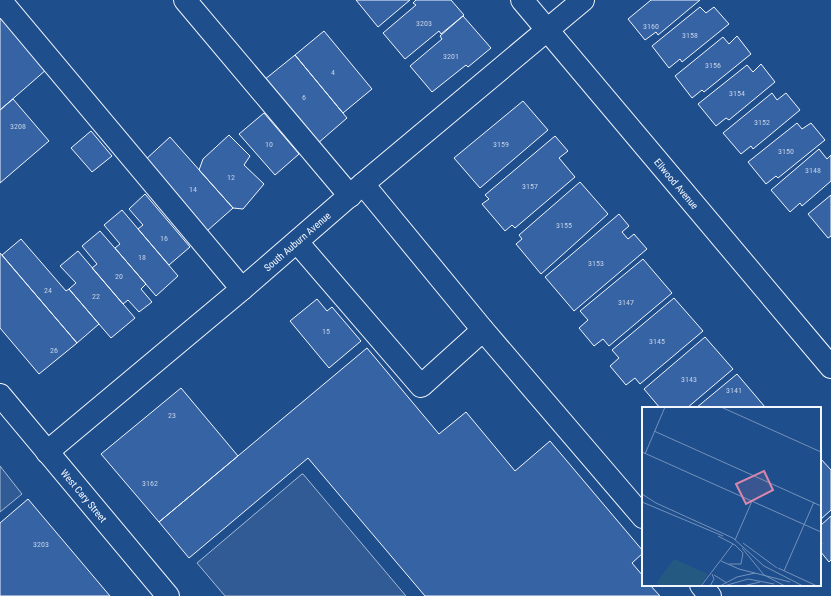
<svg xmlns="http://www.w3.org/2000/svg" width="831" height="596" viewBox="0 0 831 596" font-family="'Roboto Condensed',sans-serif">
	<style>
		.parking { fill: #305b95; stroke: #a8bbd7 }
		.building { fill: #3563a3; stroke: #f2f6ff }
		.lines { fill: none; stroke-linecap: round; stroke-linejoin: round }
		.minor-casing { stroke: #f2f6ff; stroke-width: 24 }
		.major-casing { stroke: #f2f6ff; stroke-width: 24 }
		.minor { stroke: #1f4e8c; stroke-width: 22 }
		.major { stroke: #1f4e8c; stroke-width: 22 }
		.labels { text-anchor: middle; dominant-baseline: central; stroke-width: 3; stroke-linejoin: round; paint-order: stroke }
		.number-label { font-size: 8px; fill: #c3d1e8 }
		.street-label { font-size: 10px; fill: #f2f6ff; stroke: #1f4e8c }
		.inset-road { fill: none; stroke: #7391ba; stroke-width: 1 }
		.view { fill: #da87ad; fill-opacity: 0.15; stroke: #da87ad; stroke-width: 2 }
		.inset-edge { fill: none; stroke: #f2f6ff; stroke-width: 2 }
	</style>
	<rect width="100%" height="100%" fill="#1f4e8c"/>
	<path class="parking" d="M 0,466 L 22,494 L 0,512 Z
		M 302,474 L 303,474 L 406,596 L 225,596 L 197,563 Z"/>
	<path class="building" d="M 356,0 L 410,0 L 378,27 Z
		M 416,0 L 451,0 L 464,15 L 441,34 L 439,31 L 405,59 L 383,33 L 416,5 L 413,3 Z
		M 651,0 L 700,0 L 658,35 L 656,32 L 645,40 L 628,19 Z
		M 700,7 L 706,13 L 714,7 L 729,24 L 682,62 L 680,59 L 669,68 L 652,46 Z
		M 0,15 L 47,69 L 0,110 Z
		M 463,16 L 491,48 L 468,67 L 466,65 L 432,92 L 410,66 L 442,39 L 440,36 Z
		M 324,31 L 372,89 L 343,113 L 295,55 Z
		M 737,36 L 751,54 L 704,92 L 702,90 L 692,98 L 675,76 L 723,37 L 729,44 Z
		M 295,55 L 347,118 L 317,144 L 264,80 Z
		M 761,64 L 775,82 L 729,120 L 726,118 L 716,126 L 698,104 L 747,65 L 753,72 Z
		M 772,93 L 777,100 L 786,93 L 800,110 L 753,149 L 751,146 L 741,154 L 723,133 Z
		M 13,99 L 49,141 L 0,183 L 0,110 Z
		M 523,101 L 548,130 L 480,188 L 454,158 Z
		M 264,113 L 299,154 L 275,175 L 239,134 Z
		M 797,123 L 802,129 L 811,123 L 825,140 L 778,178 L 776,176 L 766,184 L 748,162 Z
		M 91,131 L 112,156 L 92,172 L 71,148 Z
		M 229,135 L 250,156 L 244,165 L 264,184 L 243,209 L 233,208 L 199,170 L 203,159 Z
		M 555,136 L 568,151 L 559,158 L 575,177 L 515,228 L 512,225 L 505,231 L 482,204 L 489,199 L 485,195 Z
		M 170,137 L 233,208 L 207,231 L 144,161 Z
		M 819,149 L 827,159 L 831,155 L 831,181 L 802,206 L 800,203 L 790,212 L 771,190 Z
		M 580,182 L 608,214 L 541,274 L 516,244 L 522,239 L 519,235 Z
		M 145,194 L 190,247 L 169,265 L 138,229 L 143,225 L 129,209 Z
		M 831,195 L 831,236 L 828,238 L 808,214 Z
		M 122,210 L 178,276 L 156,296 L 115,248 L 120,244 L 104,225 Z
		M 619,214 L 629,226 L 622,232 L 628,239 L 634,234 L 647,249 L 574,311 L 545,277 Z
		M 100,231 L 146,284 L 141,289 L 152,302 L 139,312 L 128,300 L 123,304 L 92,268 L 97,264 L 82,246 Z
		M 21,239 L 66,291 L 69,289 L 99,324 L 77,343 L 2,255 Z
		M 78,251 L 135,318 L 111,338 L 69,289 L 76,283 L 60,266 Z
		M 0,253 L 77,343 L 39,374 L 0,328 Z
		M 643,259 L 672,293 L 609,346 L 603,339 L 594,346 L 579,328 L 588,320 L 580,311 Z
		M 674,298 L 703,331 L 640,384 L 635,378 L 626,385 L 610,366 L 619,358 L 612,350 Z
		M 317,299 L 327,311 L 332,307 L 361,341 L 329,368 L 290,321 Z
		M 705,337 L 733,369 L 687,408 L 660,408 L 644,389 Z
		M 367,348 L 439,434 L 466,412 L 515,471 L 550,441 L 643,551 L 643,553 L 632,563 L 643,576 L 643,585 L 650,585 L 660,596 L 425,596 L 308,458 L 189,558 L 159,522 Z
		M 737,374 L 765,407 L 764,408 L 696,408 Z
		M 181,388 L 238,456 L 159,522 L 101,454 Z
		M 820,458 L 831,470 L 831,510 L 820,520 Z
		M 28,499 L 110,596 L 0,596 L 0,523 Z
		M 831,516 L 831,560 L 829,562 L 820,551 L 820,545 L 822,544 L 820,541 L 820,526 Z"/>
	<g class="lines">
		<defs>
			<g id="minor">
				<path d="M 0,0 L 242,289"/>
				<path d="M 185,0 L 350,196"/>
				<path d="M 363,184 L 483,330 L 643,517"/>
				<path d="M 297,242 L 421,386 L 483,330"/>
				<path id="s1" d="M 47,452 L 242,289 L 363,184 L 583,0"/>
				<path d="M 701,585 L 710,596"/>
			</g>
			<g id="major">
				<path id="s2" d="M 522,0 L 831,367"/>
				<path id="s3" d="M 0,395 L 168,596"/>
			</g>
		</defs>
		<use href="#minor" class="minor-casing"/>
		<use href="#major" class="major-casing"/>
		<use href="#minor" class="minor"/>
		<use href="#major" class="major"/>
	</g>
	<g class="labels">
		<g class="number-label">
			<text x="424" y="23">3203</text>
			<text x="651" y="26">3160</text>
			<text x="690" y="35">3158</text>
			<text x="451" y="56">3201</text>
			<text x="713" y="65">3156</text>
			<text x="333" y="72">4</text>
			<text x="737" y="93">3154</text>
			<text x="304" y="97">6</text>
			<text x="762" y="122">3152</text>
			<text x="18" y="126">3208</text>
			<text x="269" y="144">10</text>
			<text x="501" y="144">3159</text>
			<text x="786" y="151">3150</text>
			<text x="813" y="170">3148</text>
			<text x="231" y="177">12</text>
			<text x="530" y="186">3157</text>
			<text x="193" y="189">14</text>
			<text x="564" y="225">3155</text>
			<text x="164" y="238">16</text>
			<text x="142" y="257">18</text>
			<text x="596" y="263">3153</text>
			<text x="119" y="276">20</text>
			<text x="48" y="290">24</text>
			<text x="96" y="296">22</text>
			<text x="626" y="302">3147</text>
			<text x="326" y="331">15</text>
			<text x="657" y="341">3145</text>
			<text x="54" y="350">26</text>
			<text x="689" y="379">3143</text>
			<text x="734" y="390">3141</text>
			<text x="172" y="415">23</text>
			<text x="150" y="483">3162</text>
			<text x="41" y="544">3203</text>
		</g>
		<g class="street-label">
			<text stroke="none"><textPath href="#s2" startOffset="240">Ellwood Avenue</textPath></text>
			<text stroke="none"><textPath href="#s1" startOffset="327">South Auburn Avenue</textPath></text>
			<text stroke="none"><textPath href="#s3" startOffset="131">West Cary Street</textPath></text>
		</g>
	</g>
	<g transform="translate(642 407)">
		<rect width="179" height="179" fill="#1f4e8c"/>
		<path d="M 32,152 L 66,167 L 57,179 L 17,179 L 15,175 Z" fill="#245a82"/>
		<path class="inset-road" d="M 79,0 L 179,45M 12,24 L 179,99M 0,45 L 179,125M 3,47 L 23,0M 0,87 L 14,96 L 91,131 L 122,159 L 161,179M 0,95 L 81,129M 76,129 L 93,138 L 101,146 L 99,157 L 87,157M 93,133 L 110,94M 101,136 L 135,161M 100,141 L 122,168 L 143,179M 79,154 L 97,162 L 148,175M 136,161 L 175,179M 142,164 L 172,95M 72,168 L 85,176M 59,179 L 91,137M 68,179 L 72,172 L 70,167M 78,179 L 95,170 L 113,166M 82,179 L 106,172 L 132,177M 101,179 L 118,175"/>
		<path class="view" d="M 122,64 L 131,83 L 104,97 L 94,77 Z"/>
		<rect width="179" height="179" class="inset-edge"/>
	</g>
</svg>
